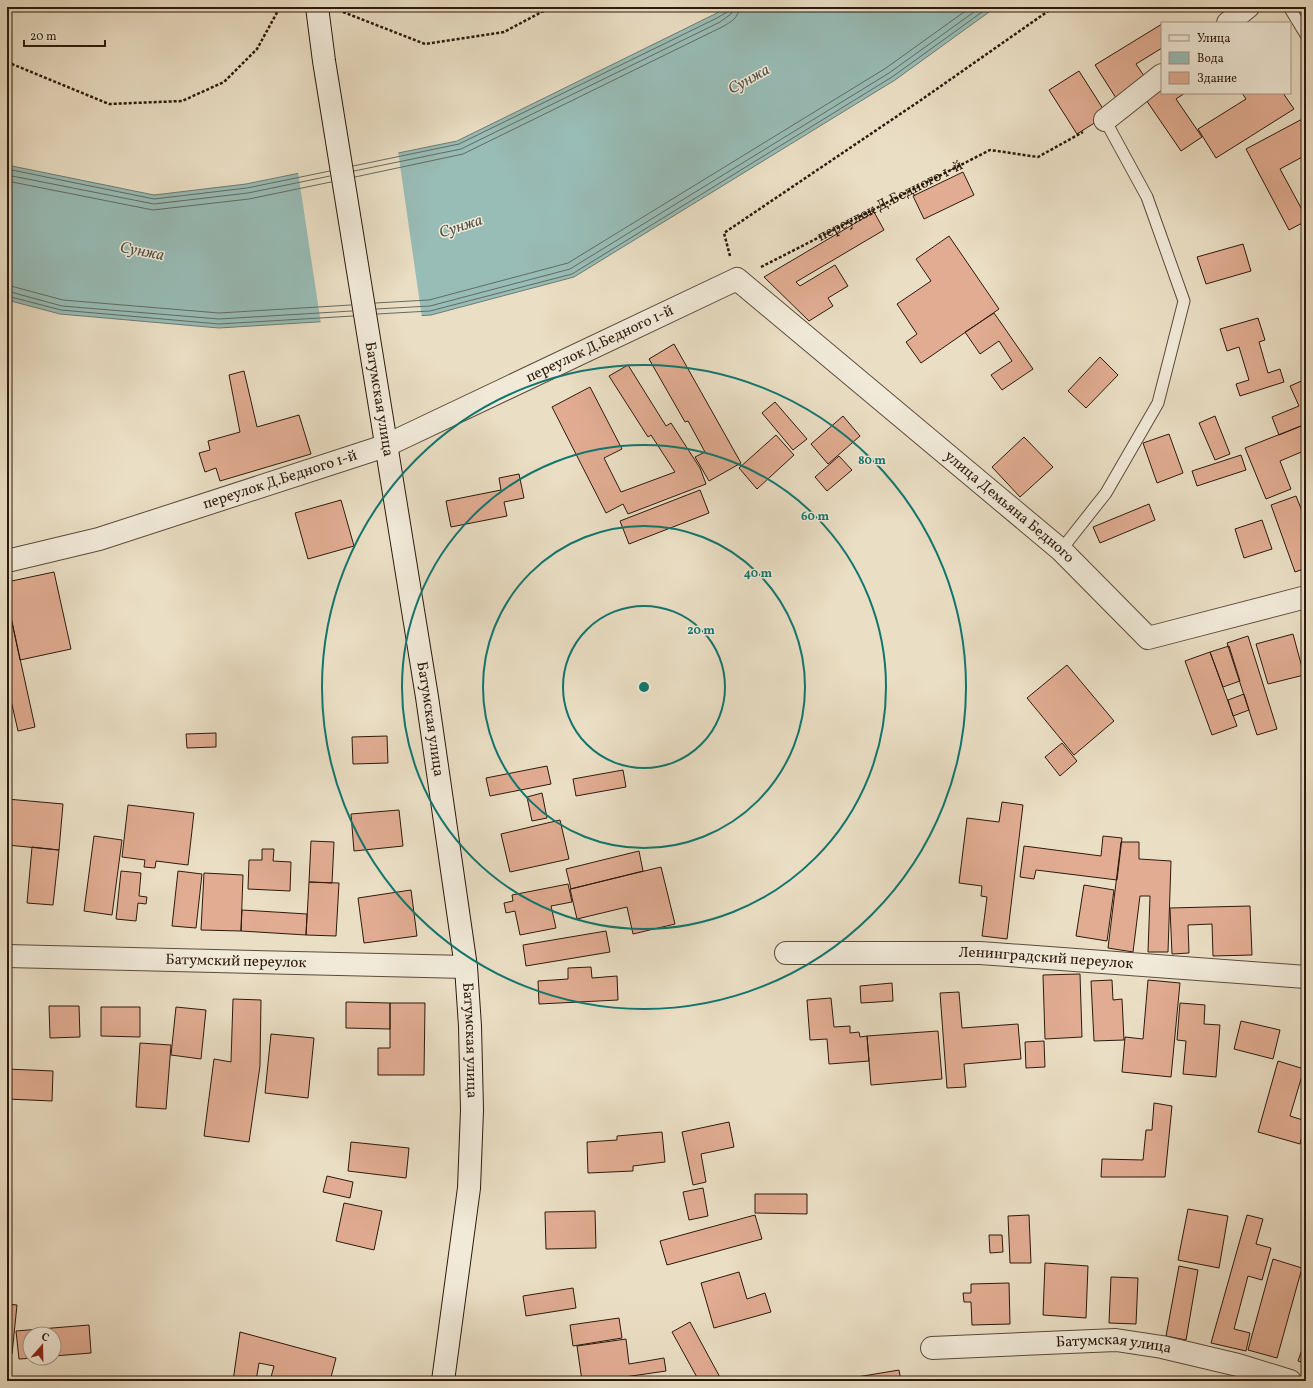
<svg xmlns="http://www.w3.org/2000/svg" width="1313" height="1388" viewBox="0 0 1313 1388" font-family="Vollkorn,serif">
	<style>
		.water { fill: #98bcb6; stroke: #6d7b72 }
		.pier { fill: #eadec4 }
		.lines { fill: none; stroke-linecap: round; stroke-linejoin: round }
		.shore { stroke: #626b62; stroke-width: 1 }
		.building { fill: #e1ac92; stroke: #2d1a0d }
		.lane-casing { stroke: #5c4b3b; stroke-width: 13 }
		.street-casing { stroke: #5c4b3b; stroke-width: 24 }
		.secondary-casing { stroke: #2d1a0d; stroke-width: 24 }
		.path { stroke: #2d1a0d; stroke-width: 2.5; stroke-dasharray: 3 2; stroke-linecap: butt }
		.lane { stroke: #f1ead9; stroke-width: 11 }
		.street { stroke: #f1ead9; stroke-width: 22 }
		.secondary { stroke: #f1ead9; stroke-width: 22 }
		.ring { fill: none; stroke: #0f766e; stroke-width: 2 }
		.labels { text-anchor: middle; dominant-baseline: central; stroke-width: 3; stroke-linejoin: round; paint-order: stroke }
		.street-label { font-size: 15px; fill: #2d1a0d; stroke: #f1ead9 }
		.water-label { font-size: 16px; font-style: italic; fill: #525348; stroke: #f1ead9 }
		.centre { fill: #0f766e; stroke: #f1ead9; stroke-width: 2 }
		.ring-label { font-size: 12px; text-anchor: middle; font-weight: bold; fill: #0f766e; stroke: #f1ead9; stroke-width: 3; stroke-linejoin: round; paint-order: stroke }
	</style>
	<rect width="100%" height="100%" fill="#eadec4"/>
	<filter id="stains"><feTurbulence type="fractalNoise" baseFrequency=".005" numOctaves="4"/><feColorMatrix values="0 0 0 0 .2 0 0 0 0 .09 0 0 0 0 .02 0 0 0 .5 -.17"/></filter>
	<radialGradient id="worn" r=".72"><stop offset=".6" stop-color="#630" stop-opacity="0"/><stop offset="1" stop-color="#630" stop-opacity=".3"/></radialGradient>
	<path class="water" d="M 727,7 L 996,7 L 895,80 L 574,277 L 431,315 L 219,328 L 60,314 L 7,300 L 7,165 L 154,195 L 246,184 L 457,141 L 715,14 Z"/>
	<path class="pier" d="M 398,151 L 422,318 L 321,324 L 298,172 Z"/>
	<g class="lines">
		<path class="shore" d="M 353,166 L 459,144 L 717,18 L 727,12 L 728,7
			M 7,169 L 154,199 L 247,188 L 330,171
			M 354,171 L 461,149 L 720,22 L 731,14 L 733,7
			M 7,175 L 154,204 L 248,193 L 330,176
			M 355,177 L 463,154 L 722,27 C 731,22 739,18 739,7
			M 7,181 L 153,210 L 249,199 L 331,182
			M 7,285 L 63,300 L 219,313 L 351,305
			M 7,291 L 62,306 L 219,319 L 352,311
			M 7,296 L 61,310 L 219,324 L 353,316
			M 375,303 L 429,300 L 568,263 L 886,68 L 971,7
			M 376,309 L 430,306 L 570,269 L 889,73 L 981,7
			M 377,314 L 430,311 L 572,274 L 892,77 L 989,7"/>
	</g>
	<path class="building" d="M 1162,24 L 1162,48 L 1136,64 L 1146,79 L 1116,98 L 1095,65 Z
		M 1079,71 L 1107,115 L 1077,134 L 1049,90 Z
		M 1162,84 L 1162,93 L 1185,93 L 1176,99 L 1202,137 L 1181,151 L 1144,97 Z
		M 1242,93 L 1283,93 L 1294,109 L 1216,158 L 1198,129 L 1246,99 Z
		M 1306,117 L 1306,155 L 1280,169 L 1306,217 L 1306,221 L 1289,230 L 1246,149 Z
		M 963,172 L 974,195 L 924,219 L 913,196 Z
		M 874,212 L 884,230 L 796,282 L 800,286 L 835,265 L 848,286 L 828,298 L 833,306 L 809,321 L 764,277 Z
		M 949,236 L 999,309 L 921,363 L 906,342 L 917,334 L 897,304 L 931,281 L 916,259 Z
		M 1243,244 L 1251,271 L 1206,284 L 1197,257 Z
		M 994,313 L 1033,369 L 1002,390 L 991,375 L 1012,361 L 999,341 L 980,354 L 965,332 Z
		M 1258,318 L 1265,340 L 1259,342 L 1268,373 L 1280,369 L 1284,382 L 1240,396 L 1236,384 L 1249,380 L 1239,347 L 1227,351 L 1220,329 Z
		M 674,344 L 741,463 L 709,481 L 695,457 L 705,452 L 688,421 L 685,422 L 649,359 Z
		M 1100,357 L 1118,375 L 1086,408 L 1068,391 Z
		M 628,365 L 666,426 L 671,423 L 700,468 L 706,484 L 628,514 L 623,504 L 606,513 L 552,407 L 590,387 L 622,449 L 604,458 L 621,492 L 675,472 L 651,435 L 648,437 L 609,376 Z
		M 244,371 L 257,427 L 299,415 L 311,454 L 220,481 L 216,468 L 205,472 L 199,453 L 210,450 L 208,441 L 240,432 L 229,375 Z
		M 1306,379 L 1306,424 L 1279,435 L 1272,417 L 1299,406 L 1290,386 Z
		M 775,402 L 807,439 L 793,450 L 762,413 Z
		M 843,416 L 860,436 L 828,464 L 811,444 Z
		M 1215,416 L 1230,454 L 1215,460 L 1199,423 Z
		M 1306,424 L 1306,450 L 1280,461 L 1291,489 L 1266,499 L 1245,448 Z
		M 1169,434 L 1183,473 L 1157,483 L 1143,443 Z
		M 776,435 L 794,455 L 757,489 L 739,468 Z
		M 1024,437 L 1053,467 L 1020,497 L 992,467 Z
		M 1241,455 L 1246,470 L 1197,486 L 1192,471 Z
		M 839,456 L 852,470 L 827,491 L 815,477 Z
		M 519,474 L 524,498 L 504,502 L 507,516 L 451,527 L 446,501 L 501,490 L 499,478 Z
		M 700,490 L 709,513 L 629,544 L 620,521 Z
		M 1296,496 L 1304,516 L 1306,516 L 1306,568 L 1295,572 L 1271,505 Z
		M 341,500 L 354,546 L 308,559 L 295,513 Z
		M 1149,504 L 1155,520 L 1100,543 L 1093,527 Z
		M 1262,520 L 1272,549 L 1244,558 L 1235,529 Z
		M 54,572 L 71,649 L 20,660 L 7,599 L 7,582 Z
		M 7,599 L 35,727 L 18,731 L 7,683 Z
		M 1293,634 L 1304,675 L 1268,684 L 1256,644 Z
		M 1248,636 L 1277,729 L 1257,735 L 1227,643 Z
		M 1229,646 L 1240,681 L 1223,687 L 1210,652 Z
		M 1210,652 L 1237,726 L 1212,735 L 1185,661 Z
		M 1067,665 L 1114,721 L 1074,755 L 1027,698 Z
		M 1244,694 L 1249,710 L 1233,716 L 1228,700 Z
		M 216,733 L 216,747 L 187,748 L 186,734 Z
		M 387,736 L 388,763 L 353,764 L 352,737 Z
		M 1062,743 L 1077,761 L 1060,776 L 1045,757 Z
		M 547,766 L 551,784 L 490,796 L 486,778 Z
		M 623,770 L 626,787 L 576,796 L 573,779 Z
		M 542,793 L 547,818 L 532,821 L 527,797 Z
		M 7,799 L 63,804 L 59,850 L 7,845 Z
		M 1002,802 L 1023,805 L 1007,939 L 982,936 L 987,897 L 981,896 L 982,886 L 959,883 L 967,818 L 999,822 Z
		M 128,805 L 194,813 L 188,865 L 156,861 L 155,868 L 144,867 L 145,860 L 122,857 Z
		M 399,810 L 403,846 L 354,851 L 351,814 Z
		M 560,820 L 569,859 L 510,872 L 501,834 Z
		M 94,836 L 122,840 L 112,915 L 84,911 Z
		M 1103,836 L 1122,838 L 1117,880 L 1036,870 L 1034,879 L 1020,877 L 1024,846 L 1101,856 Z
		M 311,841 L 334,842 L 332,883 L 309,882 Z
		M 1121,842 L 1139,842 L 1139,859 L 1171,861 L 1168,952 L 1148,952 L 1150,896 L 1140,896 L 1133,952 L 1108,948 Z
		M 32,847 L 59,850 L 53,905 L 27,903 Z
		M 262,849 L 274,849 L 273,861 L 291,862 L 290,891 L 248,889 L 249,860 L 262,860 Z
		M 639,851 L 643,871 L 571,889 L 566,869 Z
		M 661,867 L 675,924 L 633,934 L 627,907 L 577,919 L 570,889 Z
		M 121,871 L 141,873 L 139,896 L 147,897 L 146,904 L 138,903 L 136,921 L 116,919 Z
		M 178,871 L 202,874 L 196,928 L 172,926 Z
		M 204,873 L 243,875 L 241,931 L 201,930 Z
		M 309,882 L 339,883 L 336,936 L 306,935 Z
		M 568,884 L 572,902 L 551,906 L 556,928 L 520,935 L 515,911 L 506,913 L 504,903 L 513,901 L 512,895 Z
		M 1084,885 L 1114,890 L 1107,941 L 1076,936 Z
		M 411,890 L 417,936 L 364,943 L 358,898 Z
		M 1250,906 L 1252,955 L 1213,956 L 1212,924 L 1188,925 L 1189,953 L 1172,954 L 1170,908 Z
		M 242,910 L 307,914 L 306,935 L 241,931 Z
		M 606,931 L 610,952 L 526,966 L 523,945 Z
		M 591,967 L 592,978 L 617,976 L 618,1000 L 539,1004 L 538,981 L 568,979 L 568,968 Z
		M 1080,974 L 1082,1037 L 1045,1039 L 1043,975 Z
		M 1112,980 L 1113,1000 L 1122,999 L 1124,1040 L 1094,1041 L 1091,981 Z
		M 1148,980 L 1180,983 L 1171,1077 L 1122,1072 L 1125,1037 L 1143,1039 Z
		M 892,983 L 893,1001 L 861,1003 L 860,986 Z
		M 959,992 L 962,1028 L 1018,1024 L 1021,1059 L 964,1064 L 966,1087 L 947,1088 L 940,993 Z
		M 831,998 L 834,1027 L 850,1026 L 850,1033 L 859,1032 L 860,1037 L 867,1036 L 869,1061 L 829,1064 L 827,1039 L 810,1040 L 807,1000 Z
		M 233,999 L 261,1000 L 260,1066 L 249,1142 L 204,1136 L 214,1059 L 231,1062 Z
		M 346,1002 L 390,1003 L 390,1029 L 346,1028 Z
		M 390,1003 L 425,1003 L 424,1075 L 378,1075 L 378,1048 L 390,1048 Z
		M 1180,1003 L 1205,1005 L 1204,1024 L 1220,1025 L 1216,1077 L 1183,1074 L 1186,1041 L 1177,1040 Z
		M 49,1006 L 79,1006 L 80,1037 L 50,1038 Z
		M 101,1007 L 140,1007 L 140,1037 L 101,1036 Z
		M 176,1007 L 206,1010 L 201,1059 L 171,1055 Z
		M 1241,1021 L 1280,1030 L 1273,1059 L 1234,1049 Z
		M 938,1031 L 942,1079 L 871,1085 L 867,1036 Z
		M 271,1034 L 314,1038 L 308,1098 L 265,1093 Z
		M 1044,1041 L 1045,1067 L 1026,1068 L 1025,1042 Z
		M 140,1043 L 171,1045 L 166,1109 L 136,1107 Z
		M 1278,1061 L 1304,1069 L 1290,1116 L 1306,1121 L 1300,1144 L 1258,1132 Z
		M 7,1069 L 53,1071 L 52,1101 L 7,1099 Z
		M 1154,1103 L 1172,1106 L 1165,1177 L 1101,1177 L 1102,1159 L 1143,1160 L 1146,1130 L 1152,1130 Z
		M 729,1122 L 734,1147 L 701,1154 L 706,1182 L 693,1185 L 682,1132 Z
		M 662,1132 L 665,1162 L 633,1166 L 633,1171 L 588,1173 L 587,1142 L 617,1140 L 617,1136 Z
		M 351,1142 L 409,1148 L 406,1178 L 348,1171 Z
		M 327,1176 L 353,1182 L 350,1198 L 323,1192 Z
		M 703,1188 L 708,1216 L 689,1220 L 683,1192 Z
		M 755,1194 L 807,1194 L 807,1214 L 755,1213 Z
		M 344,1203 L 382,1211 L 374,1250 L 336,1241 Z
		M 1188,1209 L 1228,1216 L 1219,1268 L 1178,1260 Z
		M 595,1211 L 596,1248 L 546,1249 L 545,1212 Z
		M 755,1215 L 762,1239 L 667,1265 L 660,1241 Z
		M 1029,1215 L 1031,1263 L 1010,1263 L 1008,1216 Z
		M 1247,1215 L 1263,1219 L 1256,1244 L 1271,1248 L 1262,1280 L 1248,1276 L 1234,1329 L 1250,1333 L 1246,1351 L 1211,1343 Z
		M 989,1235 L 1002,1235 L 1003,1252 L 990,1253 Z
		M 1273,1259 L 1302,1268 L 1277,1358 L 1248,1350 Z
		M 1045,1263 L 1088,1266 L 1086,1318 L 1043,1315 Z
		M 1179,1266 L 1198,1270 L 1186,1340 L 1166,1336 Z
		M 739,1272 L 747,1299 L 765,1293 L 771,1312 L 714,1328 L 701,1283 Z
		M 1111,1277 L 1138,1278 L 1136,1324 L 1109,1323 Z
		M 1009,1283 L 1010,1324 L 972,1325 L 971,1302 L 964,1302 L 963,1293 L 971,1293 L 971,1284 Z
		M 573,1288 L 576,1308 L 526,1316 L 523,1296 Z
		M 7,1304 L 17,1305 L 12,1354 L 7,1353 Z
		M 619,1318 L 622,1338 L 573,1346 L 570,1325 Z
		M 690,1322 L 722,1381 L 699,1381 L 672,1332 Z
		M 89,1325 L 91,1353 L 54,1356 L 54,1334 L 30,1334 L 30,1358 L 36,1358 L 19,1359 L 16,1331 Z
		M 240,1332 L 336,1358 L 330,1381 L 270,1381 L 274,1366 L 259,1363 L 256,1381 L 233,1381 Z
		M 1306,1338 L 1306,1364 L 1298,1361 Z
		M 626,1339 L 629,1364 L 664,1358 L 666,1371 L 597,1381 L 582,1381 L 577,1346 Z
		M 899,1370 L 901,1381 L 858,1381 L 857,1377 Z
		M 857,1377 L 858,1381 L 838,1381 Z"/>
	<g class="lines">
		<defs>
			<path id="lane" d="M 1289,7 L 1306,35
				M 1061,550 L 1106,493 L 1158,403 L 1184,301 L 1147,197 L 1105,120"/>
			<g id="street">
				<path d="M 1228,23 L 1248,7"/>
				<path d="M 1105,120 L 1162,75"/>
				<path id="s2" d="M 7,561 L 99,539 L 385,446 L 737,279 L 1061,550 L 1148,638 L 1306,597"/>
				<path id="s3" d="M 786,953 L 980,953 L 1306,977"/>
				<path id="s4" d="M 7,956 L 466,967"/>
				<path id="s5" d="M 932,1348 L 1116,1340 L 1162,1347 L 1238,1365 L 1290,1381"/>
			</g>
			<g id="secondary">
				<path id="s6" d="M 317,7 L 324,61 L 427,697 L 466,967 L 470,1026 L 472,1110 L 469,1188 L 443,1381"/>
			</g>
		</defs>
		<use href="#lane" class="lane-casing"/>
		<use href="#street" class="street-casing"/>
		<use href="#secondary" class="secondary-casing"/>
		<g class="path">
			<path d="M 343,12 L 425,44 L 504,32 L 551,7"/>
			<path d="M 7,62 L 109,104 L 182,101 L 224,82 L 257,49 L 280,7"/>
			<path d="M 730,256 L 724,233 L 921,100 L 1054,7"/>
			<path id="s1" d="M 761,267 L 990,150 L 1038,157 L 1083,132"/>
		</g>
		<use href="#lane" class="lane"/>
		<use href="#street" class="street"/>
		<use href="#secondary" class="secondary"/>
	</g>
	<g class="ring">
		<circle cx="644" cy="687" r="81"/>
		<circle cx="644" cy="687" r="161"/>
		<circle cx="644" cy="687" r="242"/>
		<circle cx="644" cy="687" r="322"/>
	</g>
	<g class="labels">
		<g class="street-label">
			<text stroke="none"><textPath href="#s1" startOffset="145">переулок Д.Бедного 1-й</textPath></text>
			<text stroke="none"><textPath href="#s2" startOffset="633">переулок Д.Бедного 1-й</textPath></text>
			<text stroke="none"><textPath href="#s6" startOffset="397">Батумская улица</textPath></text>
			<text stroke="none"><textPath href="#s2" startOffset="285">переулок Д.Бедного 1-й</textPath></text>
			<text stroke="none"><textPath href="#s2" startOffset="1140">улица Демьяна Бедного</textPath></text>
			<text stroke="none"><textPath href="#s6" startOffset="721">Батумская улица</textPath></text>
			<text stroke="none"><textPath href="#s3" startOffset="260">Ленинградский переулок</textPath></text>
			<text stroke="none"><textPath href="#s4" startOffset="229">Батумский переулок</textPath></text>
			<text stroke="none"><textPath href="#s6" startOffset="1045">Батумская улица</textPath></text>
			<text stroke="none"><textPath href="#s5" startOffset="182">Батумская улица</textPath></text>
		</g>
		<g class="water-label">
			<text transform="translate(749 80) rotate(-29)">Сунжа</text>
			<text transform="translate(461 227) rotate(-18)">Сунжа</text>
			<text transform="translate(142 252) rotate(11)">Сунжа</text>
		</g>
	</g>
	<circle cx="644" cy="687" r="6" class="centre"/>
	<g class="ring-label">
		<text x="872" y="464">80 m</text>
		<text x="815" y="520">60 m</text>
		<text x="758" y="577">40 m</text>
		<text x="701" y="634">20 m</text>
	</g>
	<rect width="1313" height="1388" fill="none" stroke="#eadec4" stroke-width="24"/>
	<rect x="8" y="8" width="1297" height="1372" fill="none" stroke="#2d1a0d" stroke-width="2"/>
	<rect x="12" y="12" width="1289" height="1364" fill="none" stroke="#2d1a0d"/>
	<rect x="1161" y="22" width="130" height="72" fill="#f1ead9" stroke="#a39787"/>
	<rect x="1169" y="35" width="20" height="6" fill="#f1ead9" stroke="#a39787"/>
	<text x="1197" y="42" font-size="12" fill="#2d1a0d">Улица</text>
	<rect x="1169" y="52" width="20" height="12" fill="#98bcb6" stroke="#a39787"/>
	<text x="1197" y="62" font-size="12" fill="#2d1a0d">Вода</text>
	<rect x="1169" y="72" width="20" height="12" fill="#e1ac92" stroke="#a39787"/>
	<text x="1197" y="82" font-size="12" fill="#2d1a0d">Здание</text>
	<g transform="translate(42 1346) rotate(20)"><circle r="19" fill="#f1ead9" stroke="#a39787"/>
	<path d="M0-3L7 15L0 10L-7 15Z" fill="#8f2418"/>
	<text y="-6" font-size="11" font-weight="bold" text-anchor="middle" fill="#2d1a0d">С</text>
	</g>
	<path d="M24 40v6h81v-6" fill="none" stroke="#2d1a0d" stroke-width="2"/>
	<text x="30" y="40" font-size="12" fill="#2d1a0d" stroke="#f1ead9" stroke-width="3" paint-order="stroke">20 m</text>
	<rect width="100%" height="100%" filter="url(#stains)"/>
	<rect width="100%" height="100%" fill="url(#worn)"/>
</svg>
